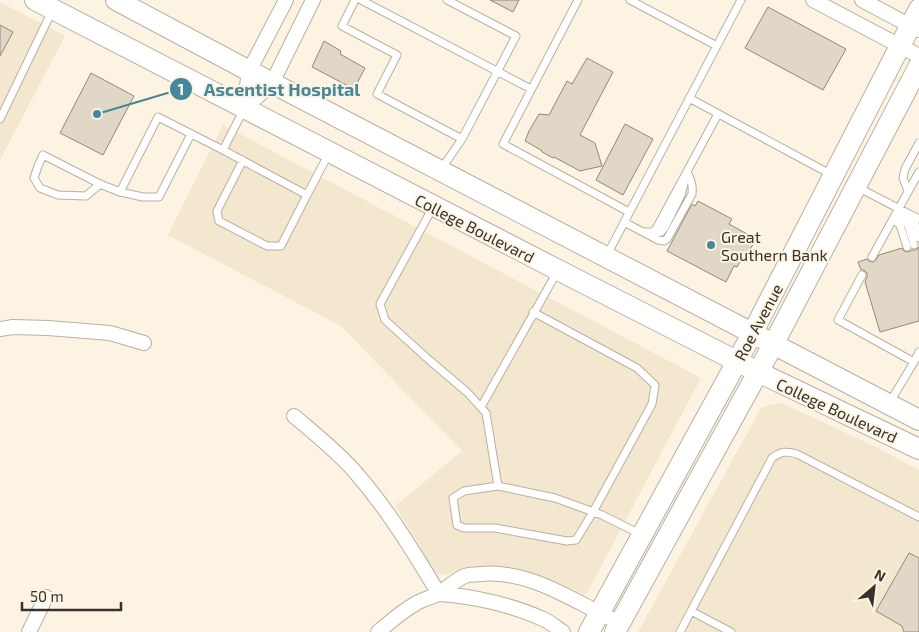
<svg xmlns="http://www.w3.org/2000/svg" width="919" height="632" viewBox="0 0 919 632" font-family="'Exo 2',sans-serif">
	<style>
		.built { fill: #f4e7cf }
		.building { fill: #e0d7c7; stroke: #92897a }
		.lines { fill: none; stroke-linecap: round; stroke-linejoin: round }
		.lane-casing { stroke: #b9b0a1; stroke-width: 9 }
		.street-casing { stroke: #b9b0a1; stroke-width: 16 }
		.secondary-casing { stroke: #b9b0a1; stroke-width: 22 }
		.lane { stroke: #fff; stroke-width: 7 }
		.street { stroke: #fff; stroke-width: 14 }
		.secondary { stroke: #fff; stroke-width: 20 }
		.poi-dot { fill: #468799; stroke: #fcf3e2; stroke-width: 2 }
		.labels { text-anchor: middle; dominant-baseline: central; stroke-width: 4; stroke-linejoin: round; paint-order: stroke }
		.street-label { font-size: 16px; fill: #36322c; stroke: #fcf3e2 }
		.poi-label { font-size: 16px; fill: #36322c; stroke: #fcf3e2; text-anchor: start }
		.leader { fill: none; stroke: #468799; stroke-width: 2 }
		.callout-dot { fill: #468799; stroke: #fcf3e2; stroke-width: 2 }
		.mark-label { font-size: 15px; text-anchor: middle; font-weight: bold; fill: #fff }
		.callout-label { font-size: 18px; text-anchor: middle; font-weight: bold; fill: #468799; stroke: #fcf3e2; stroke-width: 4; stroke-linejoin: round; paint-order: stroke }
	</style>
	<rect width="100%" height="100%" fill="#fcf3e2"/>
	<path class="built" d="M 0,2 L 65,36 L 0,160 Z
		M 223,125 L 701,378 L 586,595 L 559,583 L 523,572 L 486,569 L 457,572 L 445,575 L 438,574 L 431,568 L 419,544 L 395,506 L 462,451 L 341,326 L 168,235 Z
		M 782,403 L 878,448 L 919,470 L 919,632 L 638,632 L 761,408 L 769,405 Z"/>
	<path class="building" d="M 490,0 L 519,0 L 513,12 Z
		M 768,7 L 846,49 L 823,90 L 745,48 Z
		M 0,25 L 13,32 L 0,56 Z
		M 324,41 L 341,51 L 340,54 L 365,68 L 354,89 L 312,67 Z
		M 587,58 L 613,72 L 580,135 L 595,143 L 602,166 L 580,171 L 554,157 L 553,158 L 542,152 L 541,150 L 525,141 L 529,131 L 539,114 L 549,115 L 567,81 L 572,84 Z
		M 91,73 L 134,96 L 103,155 L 60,133 Z
		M 625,124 L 653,139 L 623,195 L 596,180 Z
		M 698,201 L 732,219 L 729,224 L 756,239 L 747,255 L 745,254 L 737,267 L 734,266 L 726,282 L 667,251 L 692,204 L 695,206 Z
		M 919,247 L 919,321 L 880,332 L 865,282 L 867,277 L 867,273 L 864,270 L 861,270 L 858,262 L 867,259 L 869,261 L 873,262 L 876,260 L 879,255 L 902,248 L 904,251 L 908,252 L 912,250 L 916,250 Z
		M 909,553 L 919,558 L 919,632 L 904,632 L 902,626 L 876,611 Z"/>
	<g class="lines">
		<defs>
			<path id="lane" d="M 355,0 L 342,26 L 397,55 L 377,94 L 462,139
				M 361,0 L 531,89
				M 578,0 L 503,144 L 629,212
				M 630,0 L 717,46
				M 689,98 L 832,175
				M 244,109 L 223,150 L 307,195 L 328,155
				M 0,119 L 52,11
				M 191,134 L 159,197 L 143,197 L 120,192 L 158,117 L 223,150
				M 243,160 L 217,211 L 219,221 L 267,246 L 281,246 L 307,195
				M 442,168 L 462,139 L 516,36 L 447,0
				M 100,184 L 86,196 L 58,195 L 40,188 L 34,178 L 38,166 L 43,155 L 100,184 L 120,192
				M 857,187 L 919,219
				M 908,191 L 903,178 L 905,169 L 919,143
				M 433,207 L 380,304 L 385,320 L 428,359 L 468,393 L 486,413 L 498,486 L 555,498 L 602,515 L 640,534
				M 897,212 L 908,225 L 914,245
				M 904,214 L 915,224 L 919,238
				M 893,219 L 900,225 L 907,247
				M 624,222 L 658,240 L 664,241 L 667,239 L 692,194 C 693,185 691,180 687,172
				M 643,232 L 652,232 L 656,229 L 718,114
				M 652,234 L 661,232 L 665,227 L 681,195 L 685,180
				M 607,255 L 741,0
				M 872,257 L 919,172
				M 862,275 L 838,320 L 914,362 L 890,402
				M 914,362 L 919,352
				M 481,407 L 557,272
				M 498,486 L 464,491 L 453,498 L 457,525 L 464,528 L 495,528 L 567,541 L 576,540 L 593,512 L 652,404 L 655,385 L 637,368 L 533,312
				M 691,611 L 731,632
				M 680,632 L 772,458 C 782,451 786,451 797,454 L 919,517"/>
			<path id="street" d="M 813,0 L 919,56
				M 862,0 L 918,30
				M 244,109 L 272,83 L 313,0
				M 244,109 L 249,71 L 286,0
				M 0,329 L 13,327 L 48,328 L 110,333 L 144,343
				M 294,416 C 315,434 338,452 356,473 C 389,511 413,551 439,594
				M 439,594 C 473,596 512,605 543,619 C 550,622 557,628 563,632
				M 29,632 L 46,597
				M 378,632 C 390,622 401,612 415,604 C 422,599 432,598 439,593 C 447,589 456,579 465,576 C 469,574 476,575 480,574 C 531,569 576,603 620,623"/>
			<path id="secondary" d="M 35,0 L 558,270 L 758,372 L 919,449
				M 116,0 L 272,83 L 919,420
				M 589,632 L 752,334 L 919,9
				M 615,632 L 773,345 L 919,66"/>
		</defs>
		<use href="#lane" class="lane-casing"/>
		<use href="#street" class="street-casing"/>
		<use href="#secondary" class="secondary-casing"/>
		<use href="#lane" class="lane"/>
		<use href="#street" class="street"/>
		<use href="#secondary" class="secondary"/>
	</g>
	<circle class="poi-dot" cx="711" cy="245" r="5"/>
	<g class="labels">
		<g class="street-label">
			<text transform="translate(475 228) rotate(27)">College Boulevard</text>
			<text transform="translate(758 322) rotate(-62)">Roe Avenue</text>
			<text transform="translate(837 410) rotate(25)">College Boulevard</text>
		</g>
		<g class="poi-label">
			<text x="721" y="236">Great<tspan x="721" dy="18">Southern Bank</tspan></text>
		</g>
	</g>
	<path class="leader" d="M97 114L181 89"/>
	<g class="callout-dot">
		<circle cx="97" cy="114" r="5"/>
		<circle cx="181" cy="89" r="12"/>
	</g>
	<g class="mark-label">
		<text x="181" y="95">1</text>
	</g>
	<g class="callout-label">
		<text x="282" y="96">Ascentist Hospital</text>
	</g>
	<g transform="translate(874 587) rotate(28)" stroke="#fcf3e2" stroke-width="4" paint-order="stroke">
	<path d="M0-4L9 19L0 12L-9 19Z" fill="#36322c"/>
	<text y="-8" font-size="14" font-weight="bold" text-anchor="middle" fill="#36322c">N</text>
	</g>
	<path d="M22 602v8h99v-8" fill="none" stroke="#36322c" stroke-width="2.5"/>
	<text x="30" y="602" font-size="15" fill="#36322c" stroke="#fcf3e2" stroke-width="4" paint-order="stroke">50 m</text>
</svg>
